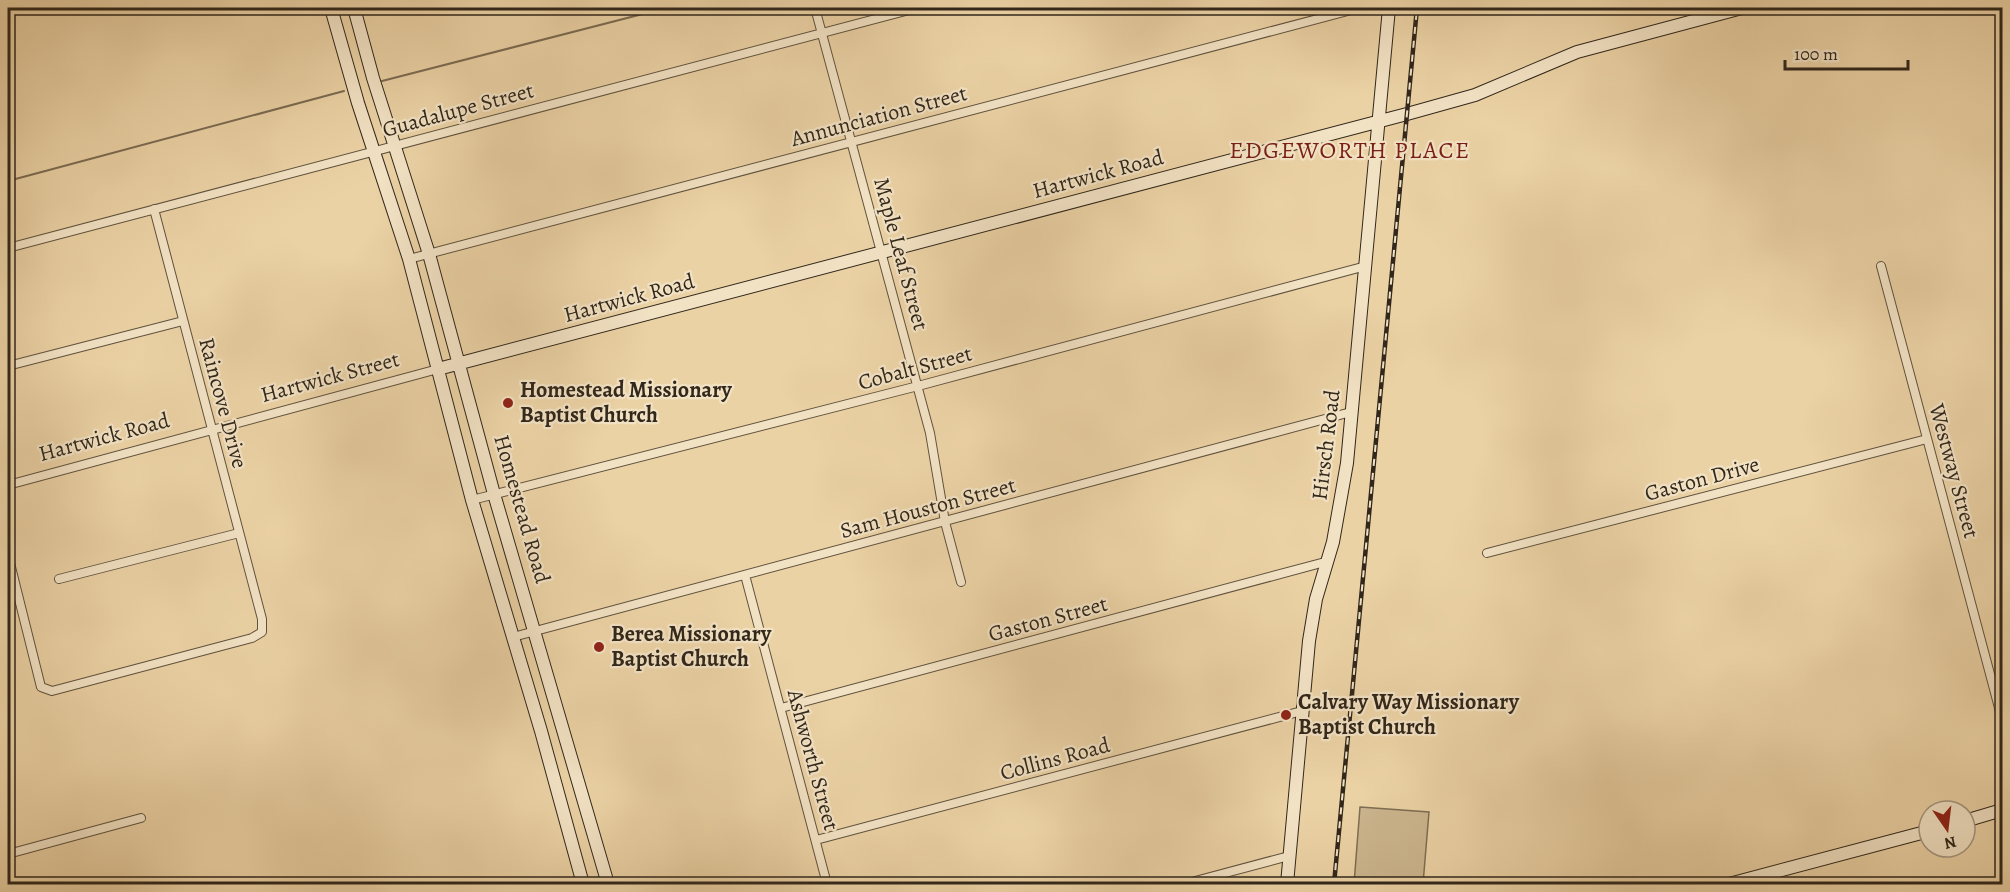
<svg xmlns="http://www.w3.org/2000/svg" width="2010" height="892" viewBox="0 0 2010 892" font-family="Alegreya,serif">
	<style>
		.green { fill: #cbb58e; stroke: #7e6e54; stroke-width: 1.5 }
		.lines { fill: none; stroke-linecap: round; stroke-linejoin: round }
		.stream { stroke: #7b6b52; stroke-width: 2 }
		.street-casing { stroke: #60523e; stroke-width: 10 }
		.secondary-casing { stroke: #31271b; stroke-width: 14 }
		.street { stroke: #f2e2c4; stroke-width: 8 }
		.secondary { stroke: #f2e2c4; stroke-width: 12 }
		.rail-casing { stroke: #31271b; stroke-width: 4.5 }
		.rail { stroke: #f2e2c4; stroke-width: 2; stroke-dasharray: 7; stroke-linecap: butt }
		.poi-dot { fill: #8f2418; stroke: #f2e2c4; stroke-width: 2 }
		.labels { text-anchor: middle; dominant-baseline: central; stroke-width: 4.5; stroke-linejoin: round; paint-order: stroke }
		.street-label { font-size: 22px; fill: #31271b; stroke: #f2e2c4 }
		.poi-label { font-size: 22px; font-weight: bold; fill: #31271b; stroke: #f2e2c4; text-anchor: start }
		.neighbourhood-label { font-size: 24px; letter-spacing: 1.5px; fill: #7a1f14; stroke: #f2e2c4 }
	</style>
	<rect width="100%" height="100%" fill="#ebd2a5"/>
	<filter id="stains"><feTurbulence type="fractalNoise" baseFrequency=".00333" numOctaves="4"/><feColorMatrix values="0 0 0 0 .2 0 0 0 0 .09 0 0 0 0 .02 0 0 0 .5 -.17"/></filter>
	<radialGradient id="worn" r=".72"><stop offset=".6" stop-color="#630" stop-opacity="0"/><stop offset="1" stop-color="#630" stop-opacity=".3"/></radialGradient>
	<path class="green" d="M 1360,807 L 1429,812 L 1423,884 L 1354,884 Z"/>
	<g class="lines">
		<path class="stream" d="M 382,81 L 666,8
			M 8,181 L 344,91"/>
		<defs>
			<path id="street" d="M 815,8 L 930,433 L 945,522 L 961,582
				M 8,248 L 917,8
				M 409,259 L 1359,8
				M 1881,266 L 2002,719
				M 8,366 L 183,321
				M 8,485 L 438,369
				M 472,500 L 918,386 L 1366,266
				M 1487,553 L 1927,439
				M 8,555 L 41,687 L 52,691 L 252,638 L 262,632 L 262,619 L 154,209
				M 745,575 L 827,884
				M 59,579 L 239,533
				M 8,594 L 17,592
				M 513,637 L 1351,412
				M 781,708 L 1325,562
				M 816,840 L 1302,711
				M 8,854 L 141,818
				M 1184,884 L 1289,856"/>
			<path id="secondary" d="M 331,8 L 358,103 L 409,259 L 472,500 L 541,731 L 583,884
				M 354,8 L 373,78 L 429,254 L 494,494 L 608,884
				M 438,369 L 1407,114 L 1475,95 L 1577,52 L 1742,8
				M 1965,821 L 2002,810
				M 1287,884 L 1309,641 L 1316,599 L 1333,542 L 1347,463 L 1389,8
				M 1729,884 L 1929,831"/>
		</defs>
		<use href="#street" class="street-casing"/>
		<use href="#secondary" class="secondary-casing"/>
		<use href="#street" class="street"/>
		<use href="#secondary" class="secondary"/>
		<defs>
			<path id="rail" d="M 1334,884 L 1417,8"/>
		</defs>
		<use href="#rail" class="rail-casing"/>
		<use href="#rail" class="rail"/>
	</g>
	<g class="poi-dot">
		<circle cx="508" cy="403" r="6"/>
		<circle cx="599" cy="647" r="6"/>
		<circle cx="1286" cy="715" r="6"/>
	</g>
	<g class="labels">
		<g class="street-label">
			<text transform="translate(458 110) rotate(-15)">Guadalupe Street</text>
			<text transform="translate(879 116) rotate(-15)">Annunciation Street</text>
			<text transform="translate(1098 174) rotate(-15)">Hartwick Road</text>
			<text transform="translate(901 254) rotate(75)">Maple Leaf Street</text>
			<text transform="translate(629 298) rotate(-15)">Hartwick Road</text>
			<text transform="translate(915 368) rotate(-15)">Cobalt Street</text>
			<text transform="translate(330 377) rotate(-15)">Hartwick Street</text>
			<text transform="translate(223 403) rotate(75)">Raincove Drive</text>
			<text transform="translate(104 437) rotate(-15)">Hartwick Road</text>
			<text transform="translate(1326 445) rotate(-83)">Hirsch Road</text>
			<text transform="translate(1954 471) rotate(75)">Westway Street</text>
			<text transform="translate(1702 479) rotate(-15)">Gaston Drive</text>
			<text transform="translate(928 508) rotate(-15)">Sam Houston Street</text>
			<text transform="translate(522 509) rotate(74)">Homestead Road</text>
			<text transform="translate(1048 619) rotate(-15)">Gaston Street</text>
			<text transform="translate(1055 759) rotate(-15)">Collins Road</text>
			<text transform="translate(813 760) rotate(75)">Ashworth Street</text>
		</g>
		<g class="poi-label">
			<text x="520" y="390">Homestead Missionary<tspan x="520" dy="25">Baptist Church</tspan></text>
			<text x="611" y="634">Berea Missionary<tspan x="611" dy="25">Baptist Church</tspan></text>
			<text x="1298" y="702">Calvary Way Missionary<tspan x="1298" dy="25">Baptist Church</tspan></text>
		</g>
		<g class="neighbourhood-label">
			<text x="1350" y="150">EDGEWORTH PLACE</text>
		</g>
	</g>
	<rect width="2010" height="892" fill="none" stroke="#ebd2a5" stroke-width="30"/>
	<rect x="9" y="9" width="1992" height="874" fill="none" stroke="#31271b" stroke-width="3"/>
	<rect x="15" y="15" width="1980" height="862" fill="none" stroke="#31271b" stroke-width="1.5"/>
	<g transform="translate(1947 829) rotate(166)"><circle r="28" fill="#f2e2c4" stroke="#a59780" stroke-width="1.5"/>
	<path d="M0-4.5L10 22L0 15L-10 22Z" fill="#8f2418"/>
	<text y="-9" font-size="16" font-weight="bold" text-anchor="middle" fill="#31271b">N</text>
	</g>
	<path d="M1785 60v9h123v-9" fill="none" stroke="#31271b" stroke-width="3"/>
	<text x="1794" y="60" font-size="18" fill="#31271b" stroke="#f2e2c4" stroke-width="4.5" paint-order="stroke">100 m</text>
	<rect width="100%" height="100%" filter="url(#stains)"/>
	<rect width="100%" height="100%" fill="url(#worn)"/>
</svg>
